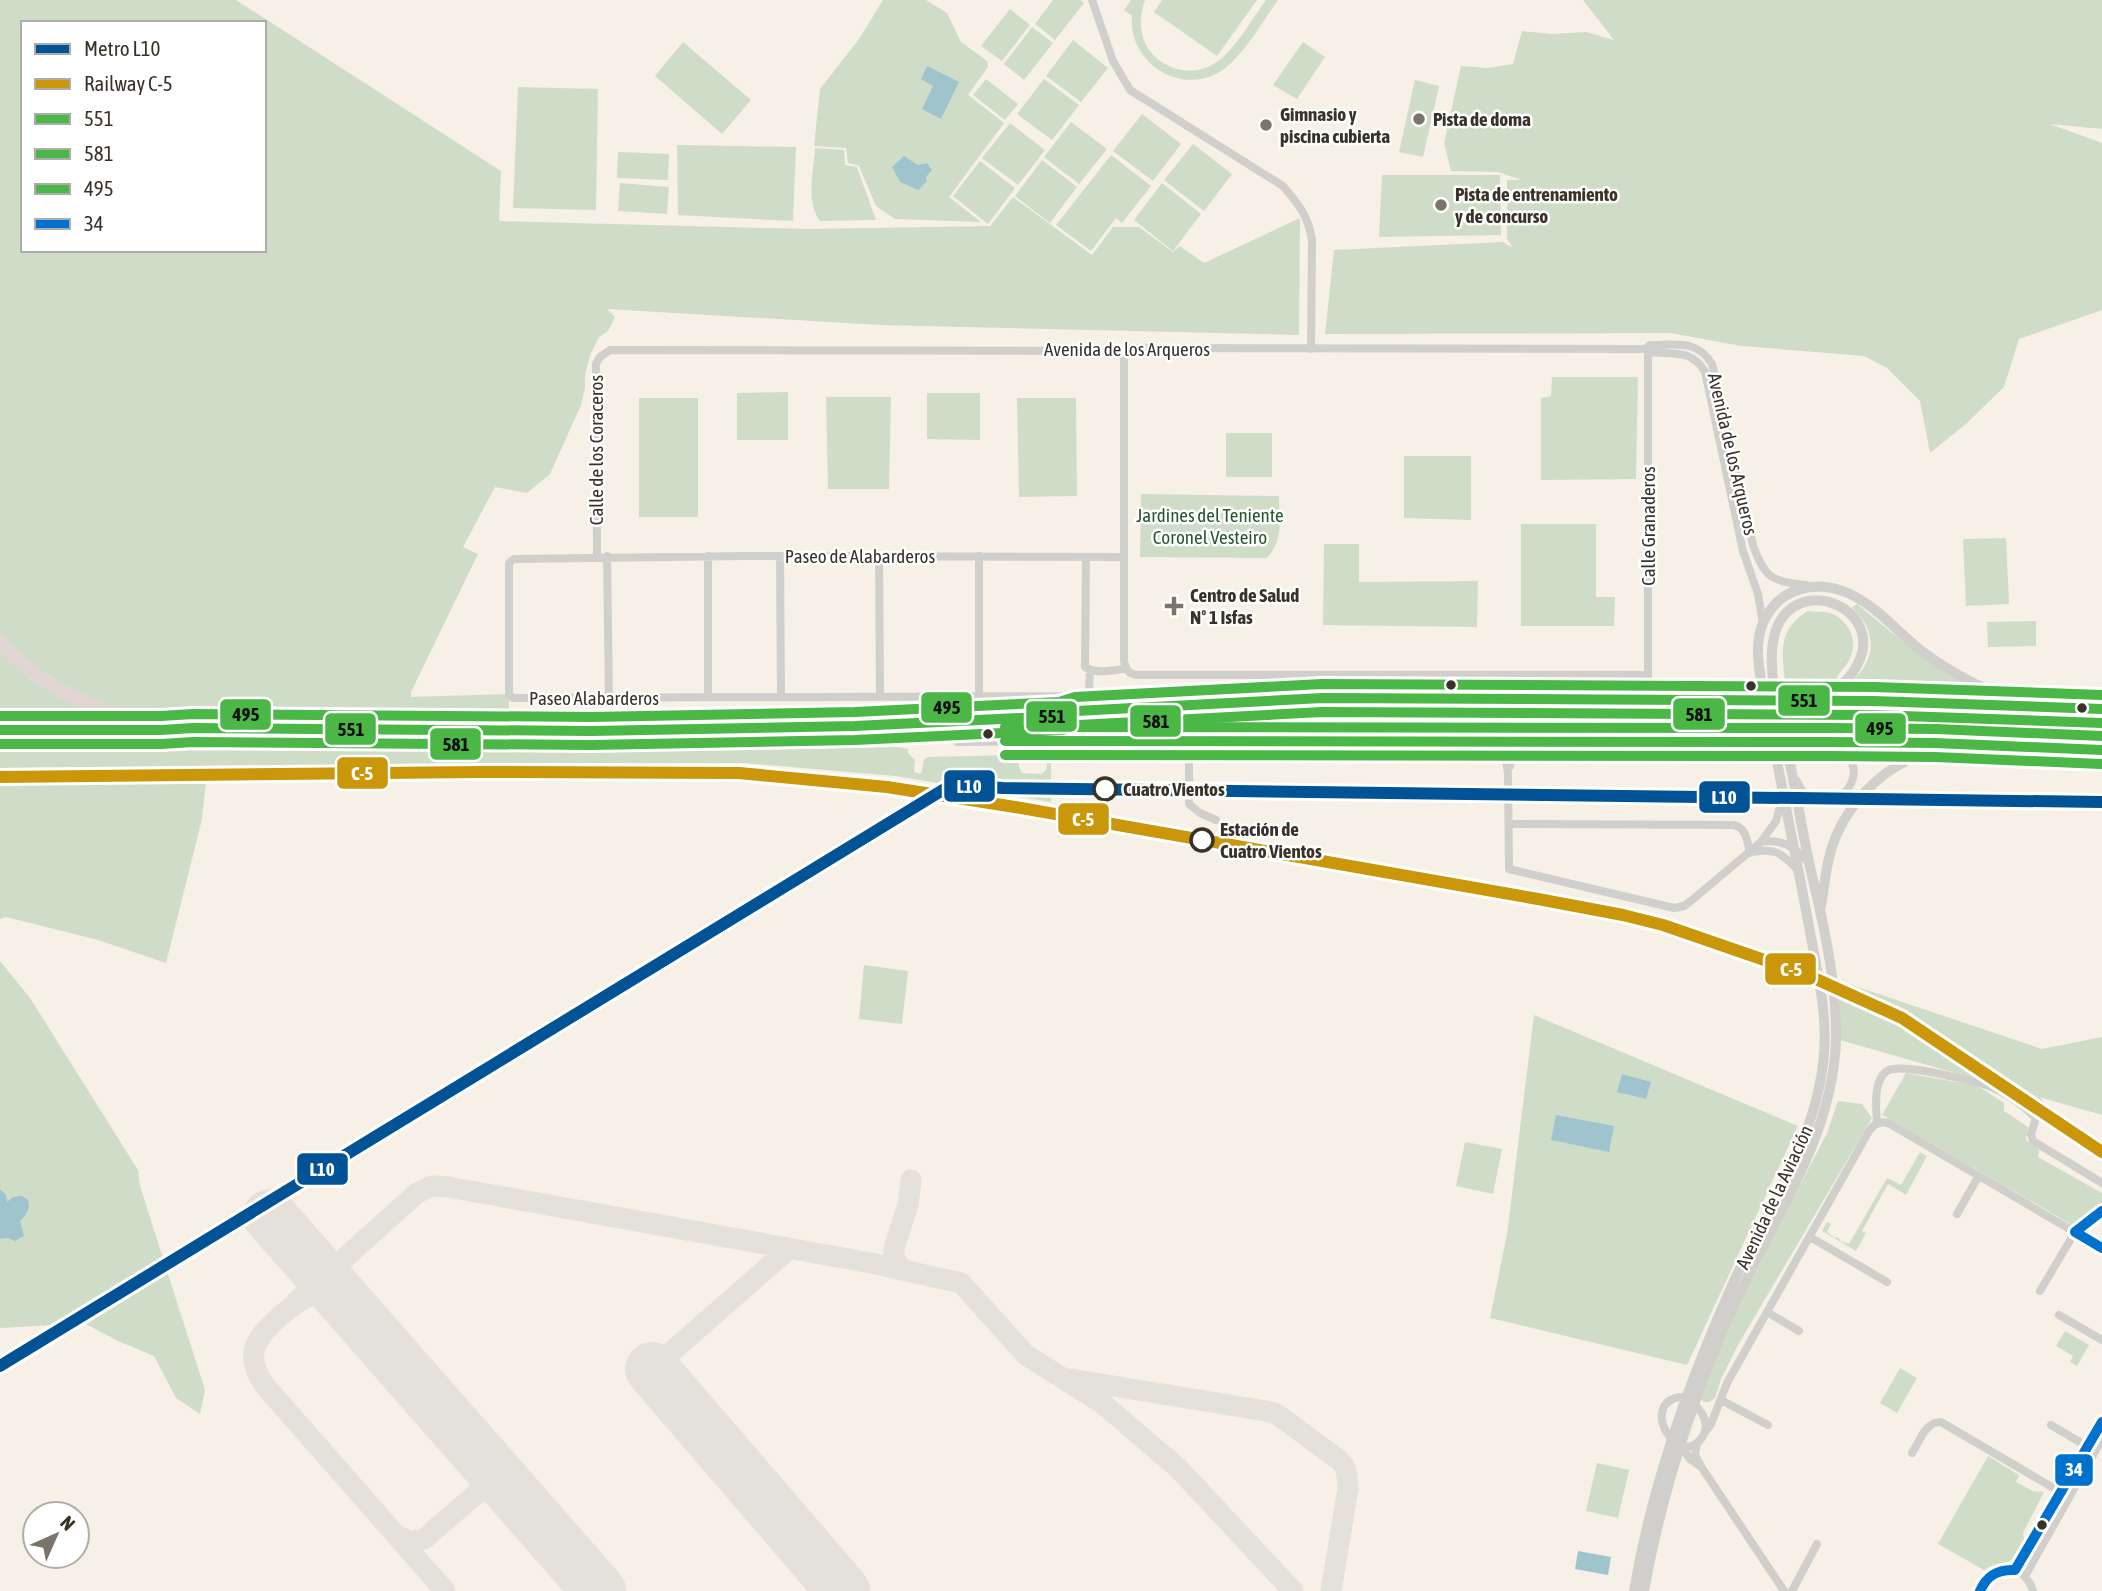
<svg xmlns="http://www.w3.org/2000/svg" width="2102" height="1591" viewBox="0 0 2102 1591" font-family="'Asap Condensed',sans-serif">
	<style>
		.green { fill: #cfddc8; fill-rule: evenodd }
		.water { fill: #a0c4ce }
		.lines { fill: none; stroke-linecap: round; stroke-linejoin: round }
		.taxiway { stroke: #e4e0da; stroke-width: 21 }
		.runway { stroke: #e4e0da; stroke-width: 54 }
		.minor { stroke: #d1cfcb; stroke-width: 8 }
		.secondary { stroke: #d1cfcb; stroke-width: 10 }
		.motorway { stroke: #e1d6d3; stroke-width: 14 }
		.rail-casing { stroke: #d3d1ce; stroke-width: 5 }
		.rail { stroke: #fff; stroke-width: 2.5; stroke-dasharray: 8; stroke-linecap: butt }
		.bus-1-casing { stroke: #fff; stroke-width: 16 }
		.bus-2-casing { stroke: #fff; stroke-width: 16 }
		.bus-3-casing { stroke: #fff; stroke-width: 16 }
		.bus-4-casing { stroke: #fff; stroke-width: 16 }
		.bus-1 { stroke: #4ab747; stroke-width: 10 }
		.bus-2 { stroke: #4ab747; stroke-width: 10 }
		.bus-3 { stroke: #4ab747; stroke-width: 10 }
		.bus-4 { stroke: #0072ce; stroke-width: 10 }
		.rail-1-casing { stroke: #fff; stroke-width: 18 }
		.rail-1 { stroke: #ca960a; stroke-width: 12 }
		.metro-1-casing { stroke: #fff; stroke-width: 18 }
		.metro-1 { stroke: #015396; stroke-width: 12 }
		.poi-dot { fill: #7a746b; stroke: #fff; stroke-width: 2.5 }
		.bus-dot { fill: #383229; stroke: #fff; stroke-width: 2.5 }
		.stop-dot { fill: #fff; stroke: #383229; stroke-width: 3.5 }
		.labels { text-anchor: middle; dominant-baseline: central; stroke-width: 5; stroke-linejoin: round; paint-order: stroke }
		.poi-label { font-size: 19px; font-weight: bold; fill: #383229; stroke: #fff; text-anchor: start }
		.street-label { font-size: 19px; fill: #383229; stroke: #fff }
		.park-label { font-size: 19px; fill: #25582a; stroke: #fff }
		.stop-label { font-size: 19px; font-weight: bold; fill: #383229; stroke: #fff; text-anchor: start }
		.line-badge { stroke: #fff; stroke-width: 2.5 }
		.badge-label { font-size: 19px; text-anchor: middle; font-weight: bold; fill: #fff }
		.pale-badge-label { font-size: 19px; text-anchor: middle; font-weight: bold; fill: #111 }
	</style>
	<rect width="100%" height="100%" fill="#f6f0e6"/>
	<path class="green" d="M 0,0 L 236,0 L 501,171 L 499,221 L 807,229 L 990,226 L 1013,197 L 1092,255 L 1113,227 L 1139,227 L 1173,252 L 1180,246 L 1204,263 L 1300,218 L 1299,335 L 880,325 L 607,309 L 615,317 L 608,331 L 599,337 L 591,353 L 585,374 L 585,388 L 581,405 L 550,474 L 527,493 L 495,487 L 463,547 L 478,554 L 411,692 L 411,697 L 509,694 L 509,722 L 405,722 L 382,719 C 343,718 304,716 265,716 C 208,716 145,720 91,698 C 56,684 27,661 0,635 ZM 23,23 L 264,23 L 264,250 L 23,250 Z
		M 883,0 L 926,0 L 947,13 L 961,42 L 987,61 L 988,67 L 968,95 L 1004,123 L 949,197 L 981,222 L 895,219 L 876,206 L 859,166 L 848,163 L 846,148 L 814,146 L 820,89 L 859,39 Z
		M 1053,0 L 1080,0 L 1084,3 L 1055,40 L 1035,24 Z
		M 1131,0 L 1145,0 C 1140,14 1139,29 1145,43 C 1156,66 1187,78 1210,66 C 1232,56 1251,20 1266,0 L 1278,0 C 1263,21 1239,63 1216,74 C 1176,94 1128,60 1132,16 L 1124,10 Z
		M 1162,0 L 1257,0 L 1217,56 L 1154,12 Z
		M 1583,0 L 2102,0 L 2102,129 L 2050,124 L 2102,143 L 2102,310 L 2019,339 L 2004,387 L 1967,423 L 1930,453 L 1920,401 L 1887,368 L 1864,356 L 1742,346 L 1670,333 L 1325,334 L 1334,250 L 1503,242 L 1513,248 L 1507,239 L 1507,180 L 1521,180 L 1498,172 L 1451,171 L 1444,143 L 1461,66 L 1487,68 L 1513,64 L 1522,31 L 1552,34 L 1586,32 L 1614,40 Z
		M 1010,9 L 1030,25 L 1002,61 L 981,46 Z
		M 1032,27 L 1053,43 L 1024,80 L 1004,64 Z
		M 1073,40 L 1108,68 L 1081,102 L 1046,76 Z
		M 683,42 L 751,100 L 722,134 L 655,76 Z
		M 1303,42 L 1325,57 L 1297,99 L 1273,85 Z
		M 986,79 L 1018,104 L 1005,120 L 973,95 Z
		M 1044,79 L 1079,105 L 1052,140 L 1017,114 Z
		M 1415,80 L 1439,86 L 1423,157 L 1399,152 Z
		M 518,87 L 598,89 L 596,210 L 513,208 Z
		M 1142,114 L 1181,144 L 1153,181 L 1113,151 Z
		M 1071,122 L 1107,149 L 1079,184 L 1044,157 Z
		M 1010,123 L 1045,150 L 1018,185 L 982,158 Z
		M 1193,144 L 1232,174 L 1204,211 L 1164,180 Z
		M 677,145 L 796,147 L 793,221 L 678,215 Z
		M 815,148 L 844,150 L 845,165 L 857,167 L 876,220 L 820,221 C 805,201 814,171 815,148 Z
		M 618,152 L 669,154 L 668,180 L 617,178 Z
		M 1111,155 L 1151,186 L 1122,223 L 1116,218 L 1091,251 L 1056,225 Z
		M 1042,160 L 1077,187 L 1050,223 L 1015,196 Z
		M 980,161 L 1015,188 L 988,224 L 953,196 Z
		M 1382,175 L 1500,175 L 1501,235 L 1379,237 Z
		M 620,183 L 669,187 L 667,214 L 618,211 Z
		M 1162,183 L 1201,214 L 1173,251 L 1134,220 Z
		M 1552,377 L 1638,377 L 1636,479 L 1541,480 L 1541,398 L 1551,396 Z
		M 788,392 L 788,440 L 737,440 L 737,393 Z
		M 927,393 L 980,393 L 980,440 L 927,439 Z
		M 826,397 L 891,397 L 889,489 L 828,489 Z
		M 639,398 L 698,398 L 698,517 L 639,517 Z
		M 1017,398 L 1076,398 L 1077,496 L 1019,497 Z
		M 1226,433 L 1272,433 L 1272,477 L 1226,477 Z
		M 1404,456 L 1471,456 L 1471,520 L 1404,518 Z
		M 1141,494 L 1279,496 C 1279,519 1284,539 1267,558 L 1140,557 Z
		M 1521,524 L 1596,524 L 1596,597 L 1615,597 L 1614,626 L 1521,626 Z
		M 2006,538 L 2009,604 L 1966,606 L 1963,539 Z
		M 1324,544 L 1359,544 L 1359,582 L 1478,581 L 1477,627 L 1323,625 Z
		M 1857,604 C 1897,637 1935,669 1981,694 L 1846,692 L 1843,690 C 1863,673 1879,653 1866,625 C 1863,619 1856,613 1852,607 Z
		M 1808,611 C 1815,612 1824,611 1830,613 C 1851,621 1860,644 1847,664 C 1842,670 1838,674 1835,682 L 1786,688 C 1782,655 1776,630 1808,611 Z
		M 2036,621 L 2036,646 L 1988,647 L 1987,622 Z
		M 0,651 L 30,679 L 104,715 L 153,722 L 0,718 Z
		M 897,747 L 908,749 L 908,753 L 915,760 L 914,772 L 921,774 L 924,760 L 928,757 L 1016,755 L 1019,758 L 1019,767 L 1022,773 L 1041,774 L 1046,770 L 1049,751 L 1051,750 L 1051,802 L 896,776 L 744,763 L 537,763 L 0,768 L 0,751 L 743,750 Z
		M 0,781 L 206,781 L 202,819 L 166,963 L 98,940 L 6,917 L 0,919 Z
		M 0,961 L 30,998 L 138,1170 L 140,1186 L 205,1390 L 200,1414 L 176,1398 L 154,1356 L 118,1341 L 84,1323 L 0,1328 Z
		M 864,965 L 908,971 L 902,1024 L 859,1019 Z
		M 1843,982 L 2042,1049 L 2102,1037 L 2102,1115 L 1833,1038 Z
		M 1534,1015 L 1798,1126 L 1687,1365 L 1490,1318 L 1507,1234 Z
		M 1906,1073 L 1978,1086 L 2004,1103 L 2004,1111 L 2028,1127 L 2026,1140 L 2039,1150 L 2038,1157 L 2102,1193 L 2102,1204 L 2072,1225 L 1882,1115 Z
		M 1838,1101 L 1862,1104 L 1872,1118 L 1738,1345 L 1721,1379 L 1715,1398 L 1709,1402 L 1704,1402 L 1699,1398 L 1731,1319 L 1827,1133 Z
		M 1465,1142 L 1502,1149 L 1493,1194 L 1456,1186 Z
		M 1920,1152 L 1927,1156 L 1906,1195 L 1888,1184 L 1862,1231 L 1866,1233 L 1856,1251 L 1822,1231 L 1827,1222 L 1831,1224 L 1827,1232 L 1835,1238 L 1836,1237 L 1840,1239 L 1840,1241 L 1849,1244 L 1887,1178 L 1901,1185 Z
		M 2065,1331 L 2089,1345 L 2077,1366 L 2070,1362 L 2073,1356 L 2056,1346 Z
		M 1900,1368 L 1917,1378 L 1897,1413 L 1880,1403 Z
		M 1988,1456 L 2019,1475 L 2016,1482 L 2033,1491 L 2044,1492 L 2023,1533 L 2025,1544 C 2021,1551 2016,1559 2008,1562 C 1998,1566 1995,1563 1984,1570 L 1938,1544 Z
		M 1597,1463 L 1629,1470 L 1618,1518 L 1586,1511 Z"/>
	<path class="water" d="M 927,66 L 959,82 L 941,119 L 922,109 L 933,86 L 921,79 Z
		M 904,156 L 918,165 L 927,163 L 932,170 L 926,177 L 927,181 L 918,190 L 900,182 L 892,167 Z
		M 1622,1074 L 1651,1082 L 1646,1099 L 1617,1092 Z
		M 1556,1115 L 1614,1126 L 1609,1152 L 1551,1140 Z
		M 0,1189 L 6,1195 L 7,1202 L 13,1197 L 22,1196 L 28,1200 C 31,1209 26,1215 20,1221 L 24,1236 L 15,1241 L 8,1238 L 0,1239 Z
		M 1578,1551 L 1611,1557 L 1608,1575 L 1575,1569 Z"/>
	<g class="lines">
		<path class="taxiway" d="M 903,1270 L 894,1259 L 894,1248 L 908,1205 L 911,1180
			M 297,1301 L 417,1193 L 432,1186 L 448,1187 L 871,1263 L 961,1283 L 1026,1355 L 1102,1403 L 1178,1468 L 1293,1591
			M 351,1307 C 319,1286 304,1295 278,1318 C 253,1340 244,1358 266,1387 L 445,1591
			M 652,1369 L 789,1249
			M 1071,1379 L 1271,1412 L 1278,1415 L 1339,1460 C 1348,1468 1347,1477 1348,1488 L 1331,1591
			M 396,1535 L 410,1542 L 424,1539 L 475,1495 C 491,1487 504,1489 519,1499"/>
		<path class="runway" d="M 270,1216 L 599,1591
			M 652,1369 L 843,1591"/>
		<path class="minor" d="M 1092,0 L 1113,61 L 1130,90 L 1283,186 C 1299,205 1308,215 1312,240 L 1311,349
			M 1646,350 L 1648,352 C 1672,354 1692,349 1705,372 L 1743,551 L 1758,594 L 1763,624
			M 1124,351 L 1124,661 L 1126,668
			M 607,556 L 609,698
			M 780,556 L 781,697
			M 879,556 L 880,696
			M 979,556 L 979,696
			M 597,557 L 596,364 L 600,357 L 610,350 L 1124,351 L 1126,348 L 1168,348 L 1629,349 L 1645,349 L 1650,345 C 1676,345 1697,339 1712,364 L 1753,545 C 1765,579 1772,581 1806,585
			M 1086,557 L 1085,667 C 1095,674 1115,671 1126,668
			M 1126,668 L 1130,673 L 1136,675 L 1647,675
			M 1090,670 L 1089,690 L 1083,696 L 513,698 L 509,694 L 509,563 L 514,559 L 746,556 L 1123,557
			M 708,697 L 708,556
			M 1322,698 L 1874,701 L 2102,709
			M 1648,699 L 1648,352
			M 1189,740 L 1189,804 L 1200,813 L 1216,820
			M 957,742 L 1189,740 L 1831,742 L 1935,743 L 2102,750
			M 1494,742 L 1505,756 L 1508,773 L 1509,869 L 1674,908 L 1684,906 L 1692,900 L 1761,842 L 1776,821 L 1783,796
			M 1510,766 C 1512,756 1511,747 1522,742
			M 1797,781 C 1816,826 1866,789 1851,761 C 1847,752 1838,748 1831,742
			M 1509,824 L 1733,825 C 1747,827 1747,842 1750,853
			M 1761,842 C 1781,839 1795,846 1808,862
			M 1751,852 C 1774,848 1781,852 1797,869
			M 2003,1090 L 2038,1101 L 2043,1109 L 2036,1118
			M 1877,1123 C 1876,1109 1873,1080 1887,1071 C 1900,1062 1962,1079 1980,1083 C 2000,1089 2021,1103 2036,1118 L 2031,1134 L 2033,1141 L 2102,1183
			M 1957,1214 L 1978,1177
			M 1810,1237 L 1887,1282
			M 2040,1291 L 2075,1232 L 2102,1211
			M 1767,1312 L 1799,1331
			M 2059,1315 L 2102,1340
			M 1680,1397 C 1697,1401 1714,1422 1701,1439 C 1677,1469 1639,1403 1680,1397 Z
			M 1721,1400 L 1768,1425
			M 2051,1425 L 2088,1447
			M 1705,1432 L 1711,1424 L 1727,1383 L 1869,1131 C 1874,1124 1881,1120 1890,1124 L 2102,1248
			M 1697,1443 L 1695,1455 L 1702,1468 L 1784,1591
			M 1681,1446 L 1690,1459 L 1700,1466
			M 1912,1453 C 1920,1441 1925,1422 1941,1422 L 2069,1497
			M 2015,1570 L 2102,1422
			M 2025,1576 L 2102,1439
			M 1792,1591 L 1817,1544
			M 1980,1591 C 1990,1562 2024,1561 2033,1591"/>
		<path class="secondary" d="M 1763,691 C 1759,670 1754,644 1763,623 C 1778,588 1815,579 1848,593 C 1875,605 1897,631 1919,649 C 1953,675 1987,692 2027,705
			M 1774,691 C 1772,670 1769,647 1777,627 C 1801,572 1887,611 1857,665 C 1853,673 1847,681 1840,685 C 1829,692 1816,695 1805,700
			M 1821,906 C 1824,890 1825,874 1829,858 C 1836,826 1858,794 1885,774 C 1900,763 1919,756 1935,743
			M 1634,1591 C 1652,1483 1690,1378 1735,1279 C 1767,1209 1814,1142 1823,1064 C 1829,1019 1818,976 1810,932 C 1799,871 1786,811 1775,750
			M 1644,1591 C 1661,1496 1691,1403 1730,1314 C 1769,1224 1832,1143 1836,1041 C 1837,989 1826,934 1814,884 C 1803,840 1797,794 1787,749"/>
		<path class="motorway" d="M 0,643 C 29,673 66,698 106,710 C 131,717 157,718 182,725
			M 1188,706 L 1322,698
			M 0,730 L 161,730 L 193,728 L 591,731 L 855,726 L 1062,716 L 1166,714 L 1797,714 L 1962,717 L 2102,723
			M 0,744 L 596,743 L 856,740 L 1111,728 L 1709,726 L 1964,728 L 2102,735"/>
		<defs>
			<path id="rail" d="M 1025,804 L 1066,816"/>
		</defs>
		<use href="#rail" class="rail-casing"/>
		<use href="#rail" class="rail"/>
		<defs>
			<path id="bus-1" d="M 0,730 L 161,730 L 193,728 L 591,731 L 855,726 L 1062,716 L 1076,711 L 1322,698 L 1874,701 L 2102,709
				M 1005,741 L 1831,742 L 1935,743 L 2102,750"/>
			<path id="bus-2" d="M 0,744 L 161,744 L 193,742 L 591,745 L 855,740 L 1063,730 L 1079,725 L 1322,712 L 1874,715 L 2102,723
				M 1005,755 L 1831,756 L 1935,757 L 2101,764"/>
			<path id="bus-3" d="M 0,716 L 161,716 L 193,714 L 591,717 L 855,712 L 1059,702 L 1075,697 L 1322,684 L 1874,687 L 2102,695
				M 1005,727 L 1831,728 L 1936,729 L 2102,736"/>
			<path id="bus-4" d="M 2102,1211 L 2075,1232 L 2102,1248
				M 1980,1591 C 1987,1575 1998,1569 2015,1570 L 2102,1422"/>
		</defs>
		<use href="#bus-1" class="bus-1-casing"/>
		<use href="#bus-2" class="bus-2-casing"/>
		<use href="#bus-3" class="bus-3-casing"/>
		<use href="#bus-4" class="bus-4-casing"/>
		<use href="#bus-1" class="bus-1"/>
		<use href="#bus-2" class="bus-2"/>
		<use href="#bus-3" class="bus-3"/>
		<use href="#bus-4" class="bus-4"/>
		<defs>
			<path id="rail-1" d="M 0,777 L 480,772 L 739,773 L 887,787 L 1015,807 L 1538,899 L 1623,915 L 1663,925 L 1805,974 L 1902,1018 L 2102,1152"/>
		</defs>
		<use href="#rail-1" class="rail-1-casing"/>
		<use href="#rail-1" class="rail-1"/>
		<defs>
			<path id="metro-1" d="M 0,1366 L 951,785 L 1003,788 L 2102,802"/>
		</defs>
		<use href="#metro-1" class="metro-1-casing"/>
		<use href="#metro-1" class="metro-1"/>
	</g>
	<g class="poi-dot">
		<circle cx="1419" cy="119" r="7"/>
		<circle cx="1266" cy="125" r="7"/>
		<circle cx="1441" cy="205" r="7"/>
		<path d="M1170.5 595.5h7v7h7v7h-7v7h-7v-7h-7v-7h7z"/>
	</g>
	<g class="bus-dot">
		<circle cx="1451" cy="685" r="6"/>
		<circle cx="1751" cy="686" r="6"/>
		<circle cx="2082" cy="708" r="6"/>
		<circle cx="988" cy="734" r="6"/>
		<circle cx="2042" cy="1525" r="6"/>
	</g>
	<g class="stop-dot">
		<circle cx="1105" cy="789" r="11"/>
		<circle cx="1202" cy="840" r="11"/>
	</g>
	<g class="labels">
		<g class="poi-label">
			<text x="1280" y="114">Gimnasio y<tspan x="1280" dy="22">piscina cubierta</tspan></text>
			<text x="1433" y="119">Pista de doma</text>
			<text x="1455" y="194">Pista de entrenamiento<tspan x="1455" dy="22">y de concurso</tspan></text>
			<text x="1190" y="595">Centro de Salud<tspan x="1190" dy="22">Nº 1 Isfas</tspan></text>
		</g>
		<g class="street-label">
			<text x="1127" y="349">Avenida de los Arqueros</text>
			<text transform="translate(596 450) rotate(-90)">Calle de los Coraceros</text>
			<text transform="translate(1733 454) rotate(77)">Avenida de los Arqueros</text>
			<text transform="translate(1648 526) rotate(-90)">Calle Granaderos</text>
			<text x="860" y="556">Paseo de Alabarderos</text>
			<text x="594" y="698">Paseo Alabarderos</text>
			<text transform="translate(1774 1197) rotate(-65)">Avenida de la Aviación</text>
		</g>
		<g class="park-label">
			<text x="1210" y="515">Jardines del Teniente<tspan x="1210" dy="22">Coronel Vesteiro</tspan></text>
		</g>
		<g class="stop-label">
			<text x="1123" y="789">Cuatro Vientos</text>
			<text x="1220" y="829">Estación de<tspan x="1220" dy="22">Cuatro Vientos</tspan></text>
		</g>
	</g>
	<g class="line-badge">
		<rect x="1777" y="684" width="54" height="33" rx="7" fill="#4ab747"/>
		<rect x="920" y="691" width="53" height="33" rx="7" fill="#4ab747"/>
		<rect x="1672" y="697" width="54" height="34" rx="7" fill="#4ab747"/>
		<rect x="219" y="698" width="53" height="33" rx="7" fill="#4ab747"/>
		<rect x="1025" y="700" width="53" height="33" rx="7" fill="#4ab747"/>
		<rect x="1129" y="704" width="53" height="34" rx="7" fill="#4ab747"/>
		<rect x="1854" y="712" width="53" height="33" rx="7" fill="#4ab747"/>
		<rect x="324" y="712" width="53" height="34" rx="7" fill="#4ab747"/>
		<rect x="429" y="727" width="53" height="34" rx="7" fill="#4ab747"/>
		<rect x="336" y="756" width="53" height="34" rx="7" fill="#ca960a"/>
		<rect x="943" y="769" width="53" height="34" rx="7" fill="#015396"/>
		<rect x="1698" y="780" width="53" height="34" rx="7" fill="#015396"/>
		<rect x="1057" y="802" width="53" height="34" rx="7" fill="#ca960a"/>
		<rect x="1764" y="952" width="53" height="34" rx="7" fill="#ca960a"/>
		<rect x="296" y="1152" width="53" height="34" rx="7" fill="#015396"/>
		<rect x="2054" y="1453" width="40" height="34" rx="7" fill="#0072ce"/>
	</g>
	<g class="badge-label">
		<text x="362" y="780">C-5</text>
		<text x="969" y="793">L10</text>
		<text x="1724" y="804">L10</text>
		<text x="1083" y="826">C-5</text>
		<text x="1791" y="976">C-5</text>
		<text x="322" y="1176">L10</text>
		<text x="2074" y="1476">34</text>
	</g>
	<g class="pale-badge-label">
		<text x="1804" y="707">551</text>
		<text x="947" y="714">495</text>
		<text x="1699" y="721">581</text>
		<text x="246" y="721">495</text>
		<text x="1052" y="723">551</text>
		<text x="1156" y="728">581</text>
		<text x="1880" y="735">495</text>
		<text x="351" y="736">551</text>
		<text x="456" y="751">581</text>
	</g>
	<rect x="21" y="21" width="245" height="231" fill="#ffffff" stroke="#afada9" stroke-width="2"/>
	<rect x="35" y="44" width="35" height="10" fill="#015396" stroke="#afada9" stroke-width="2"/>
	<text x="84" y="56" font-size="21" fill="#383229">Metro L10</text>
	<rect x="35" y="79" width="35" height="10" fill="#ca960a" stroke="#afada9" stroke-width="2"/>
	<text x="84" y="91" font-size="21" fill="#383229">Railway C-5</text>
	<rect x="35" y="114" width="35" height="10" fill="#4ab747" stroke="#afada9" stroke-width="2"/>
	<text x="84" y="126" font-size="21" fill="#383229">551</text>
	<rect x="35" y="149" width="35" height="10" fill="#4ab747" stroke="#afada9" stroke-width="2"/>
	<text x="84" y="161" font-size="21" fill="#383229">581</text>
	<rect x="35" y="184" width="35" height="10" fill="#4ab747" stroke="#afada9" stroke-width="2"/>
	<text x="84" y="196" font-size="21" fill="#383229">495</text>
	<rect x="35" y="219" width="35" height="10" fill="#0072ce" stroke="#afada9" stroke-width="2"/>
	<text x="84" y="231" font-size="21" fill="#383229">34</text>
	<g transform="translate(56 1535) rotate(45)"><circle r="33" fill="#ffffff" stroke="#afada9" stroke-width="2"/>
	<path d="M0-5L12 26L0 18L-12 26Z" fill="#7a746b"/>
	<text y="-10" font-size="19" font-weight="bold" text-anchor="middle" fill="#383229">N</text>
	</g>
</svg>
